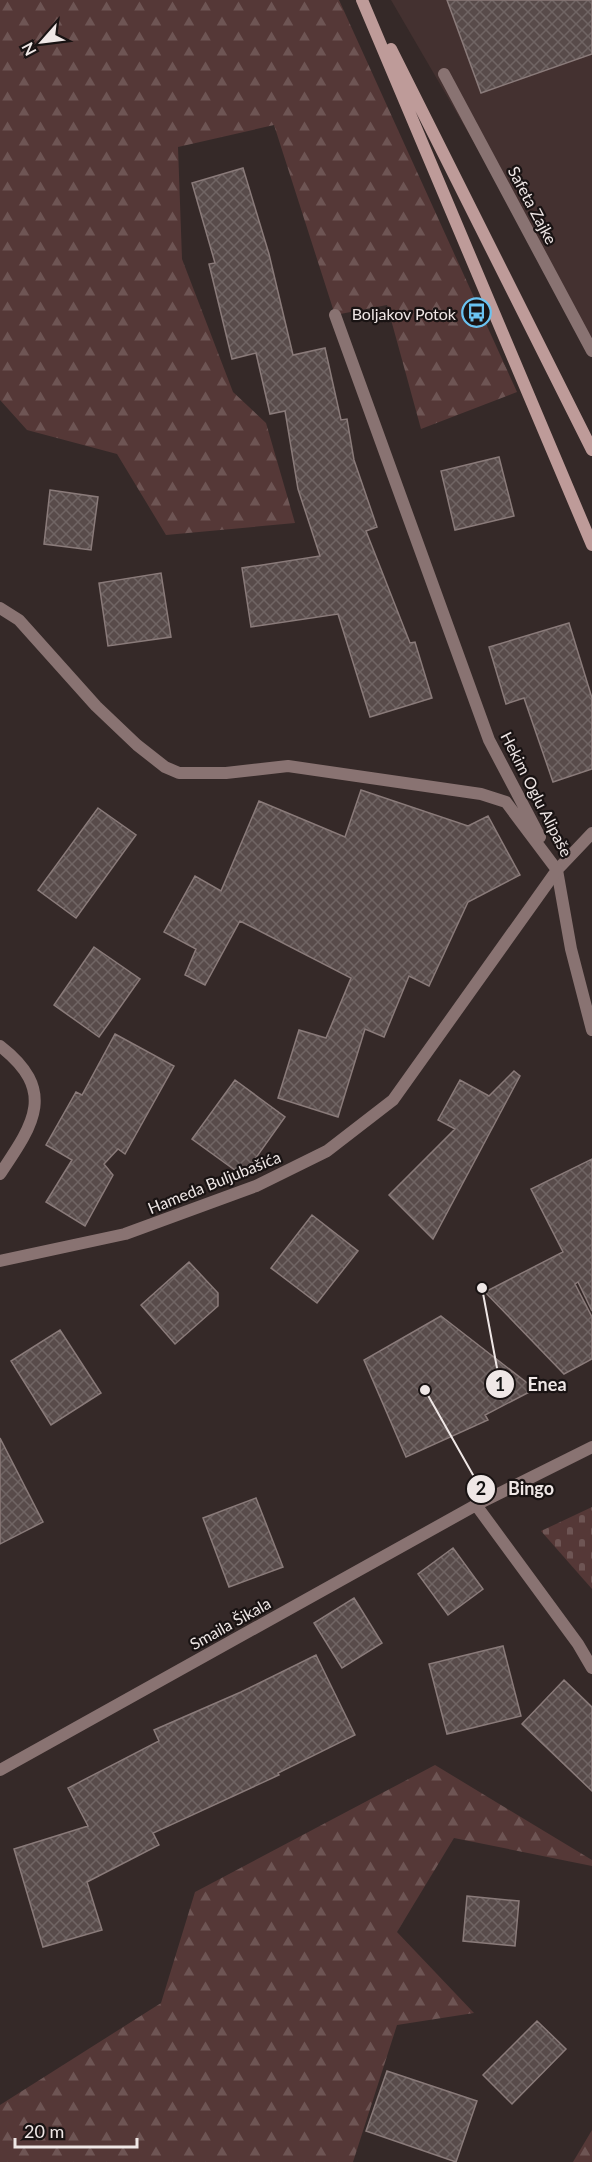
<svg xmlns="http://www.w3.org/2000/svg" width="592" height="2162" viewBox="0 0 592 2162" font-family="Lato,sans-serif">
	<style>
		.built { fill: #443130 }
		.forest { fill: url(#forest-firs) }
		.cemetery { fill: url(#cemetery-stones) }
		.building { fill: url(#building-cross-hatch); stroke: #8a7b7a; stroke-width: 1.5 }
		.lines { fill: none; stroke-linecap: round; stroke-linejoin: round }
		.lane { stroke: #897372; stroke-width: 12 }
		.street { stroke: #897372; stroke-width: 12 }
		.secondary { stroke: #be9b99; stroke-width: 12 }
		.labels { text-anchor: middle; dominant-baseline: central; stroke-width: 4.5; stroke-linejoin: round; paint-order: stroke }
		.street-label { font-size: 16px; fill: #efe7e6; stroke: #191313 }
		.poi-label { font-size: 16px; fill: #efe7e6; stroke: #191313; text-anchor: end }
		.leader { fill: none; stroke: #efe7e6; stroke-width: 2 }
		.callout-dot { fill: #efe7e6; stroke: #191313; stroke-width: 2 }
		.mark-label { font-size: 18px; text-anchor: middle; font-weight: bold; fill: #111 }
		.callout-label { font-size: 18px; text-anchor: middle; font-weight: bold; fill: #efe7e6; stroke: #191313; stroke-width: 4.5; stroke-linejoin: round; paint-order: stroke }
	</style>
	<defs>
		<pattern id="forest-firs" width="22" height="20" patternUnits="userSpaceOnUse" patternTransform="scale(1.5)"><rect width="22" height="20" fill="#553837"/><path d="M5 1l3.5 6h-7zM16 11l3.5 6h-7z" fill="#6e5554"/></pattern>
		<pattern id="cemetery-stones" width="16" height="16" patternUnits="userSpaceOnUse" patternTransform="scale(1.5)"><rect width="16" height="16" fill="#553837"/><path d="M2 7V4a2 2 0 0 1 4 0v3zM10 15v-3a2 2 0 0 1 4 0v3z" fill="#6e5554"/></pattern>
		<pattern id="building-cross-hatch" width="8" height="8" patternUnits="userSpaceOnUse" patternTransform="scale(1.5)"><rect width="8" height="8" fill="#584b4a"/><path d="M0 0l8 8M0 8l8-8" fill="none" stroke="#706564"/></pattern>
	</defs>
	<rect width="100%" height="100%" fill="#352928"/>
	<path class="built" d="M 391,0 L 592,0 L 592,345 Z"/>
	<path class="forest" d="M 0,0 L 339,0 L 517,392 L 421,429 L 387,305 L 335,315 L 274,125 L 178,147 L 182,259 L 233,392 L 266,423 L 295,523 L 166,535 L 117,454 L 27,430 L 0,400 Z
		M 435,1765 L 592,1860 L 592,1866 L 454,1838 L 397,1932 L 474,2013 L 397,2025 L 353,2162 L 0,2162 L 0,2105 L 161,2003 L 195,1892 Z
		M 592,2130 L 592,2162 L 573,2162 Z"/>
	<path class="cemetery" d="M 592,1507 L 592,1589 L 541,1531 Z"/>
	<path class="building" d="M 447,0 L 592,0 L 592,54 L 481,93 Z
		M 243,168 L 269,254 L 293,355 L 325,348 L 341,420 L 347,419 L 354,460 L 377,527 L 366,531 L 410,643 L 415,642 L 432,698 L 370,717 L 338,614 L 251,627 L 242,568 L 320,556 L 298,489 L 285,411 L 270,414 L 256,353 L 232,359 L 209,264 L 215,263 L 192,183 Z
		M 499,457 L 514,516 L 455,530 L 441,471 Z
		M 50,490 L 98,497 L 91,550 L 44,544 Z
		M 161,573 L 171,637 L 108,646 L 99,583 Z
		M 569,623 L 592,698 L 592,769 L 553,782 L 524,698 L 506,704 L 489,647 Z
		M 361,790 L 468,826 L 488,816 L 520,875 L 468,902 L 429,986 L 409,976 L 384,1037 L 365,1029 L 338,1117 L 278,1098 L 299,1030 L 326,1038 L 351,978 L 240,921 L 205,985 L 185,975 L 196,949 L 164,932 L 195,876 L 221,891 L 259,801 L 345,837 Z
		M 98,808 L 136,835 L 76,918 L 38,890 Z
		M 94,947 L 140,979 L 99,1037 L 54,1005 Z
		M 115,1034 L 174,1066 L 125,1154 L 118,1149 L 104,1164 L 113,1175 L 85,1226 L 46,1202 L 72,1160 L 46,1145 L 76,1092 L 82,1095 Z
		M 514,1071 L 520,1076 L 433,1239 L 389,1195 L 455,1129 L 438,1120 L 460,1080 L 489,1096 Z
		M 235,1080 L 285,1117 L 243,1176 L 192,1139 Z
		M 592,1159 L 592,1311 L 578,1282 L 575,1284 L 592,1317 L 592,1359 L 564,1374 L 485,1292 L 563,1252 L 531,1189 Z
		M 312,1215 L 358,1251 L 317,1303 L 271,1268 Z
		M 189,1262 L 218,1293 L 218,1306 L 175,1344 L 141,1305 Z
		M 441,1316 L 535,1389 L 485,1415 L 488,1420 L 406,1457 L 364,1360 Z
		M 60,1330 L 101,1393 L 51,1425 L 11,1361 Z
		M 0,1438 L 43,1522 L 0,1544 Z
		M 256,1498 L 283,1567 L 229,1587 L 203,1518 Z
		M 453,1548 L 483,1589 L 448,1615 L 418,1574 Z
		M 354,1598 L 382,1643 L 342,1668 L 314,1623 Z
		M 503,1646 L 521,1716 L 447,1734 L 429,1664 Z
		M 316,1655 L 355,1735 L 278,1773 L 279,1775 L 153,1833 L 159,1845 L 87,1882 L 102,1930 L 43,1947 L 14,1849 L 88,1826 L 68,1788 L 159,1741 L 154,1730 L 241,1692 Z
		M 564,1680 L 592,1707 L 592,1791 L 522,1724 Z
		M 467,1896 L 519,1901 L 515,1946 L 463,1941 Z
		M 537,2021 L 566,2049 L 512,2104 L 483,2075 Z
		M 387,2071 L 477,2101 L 456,2162 L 366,2131 Z"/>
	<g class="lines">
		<path class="lane" d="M 444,74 L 592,351
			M 592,833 L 557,870 L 571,949 L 592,1030"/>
		<path class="street" d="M 335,315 L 489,740 L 540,837
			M 0,608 L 19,620 L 96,706 L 137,745 L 165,767 L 179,773 L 226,773 L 288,766 L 481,794 L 506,802 L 557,870
			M 0,1046 C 58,1091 33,1125 0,1174
			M 0,1261 L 125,1234 L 256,1186 L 327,1151 L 393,1100 L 557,870
			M 476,1505 L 578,1644 L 592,1668
			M 0,1770 L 476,1505 L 592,1447"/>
		<path class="secondary" d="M 362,0 L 592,545
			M 391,49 L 592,450"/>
	</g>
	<defs>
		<symbol id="bus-ring" viewBox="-11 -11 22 22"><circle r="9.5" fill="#191313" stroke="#6ac3f1" stroke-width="1.5"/><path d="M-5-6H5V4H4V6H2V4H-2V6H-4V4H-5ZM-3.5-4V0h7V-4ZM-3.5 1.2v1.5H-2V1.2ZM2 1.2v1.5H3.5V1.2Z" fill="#6ac3f1"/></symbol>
	</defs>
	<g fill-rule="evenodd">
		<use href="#bus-ring" x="460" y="296" width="33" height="33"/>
	</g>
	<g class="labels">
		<g class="street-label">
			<text transform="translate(533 205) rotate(62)">Safeta Zajke</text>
			<text transform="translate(537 794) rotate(63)">Hekim Oglu Alipaše</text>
			<text transform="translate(214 1182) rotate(-22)">Hameda Buljubašića</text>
			<text transform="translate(230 1623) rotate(-29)">Smaila Šikala</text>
		</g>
		<g class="poi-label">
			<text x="456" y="313">Boljakov Potok</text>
		</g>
	</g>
	<path class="leader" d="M482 1288L500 1384M425 1390L481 1489"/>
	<g class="callout-dot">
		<circle cx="482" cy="1288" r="6"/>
		<circle cx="425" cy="1390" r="6"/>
		<circle cx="500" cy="1384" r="15"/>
		<circle cx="481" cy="1489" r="15"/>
	</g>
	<g class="mark-label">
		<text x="500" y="1391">1</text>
		<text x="481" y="1495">2</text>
	</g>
	<g class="callout-label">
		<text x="547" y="1391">Enea</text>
		<text x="531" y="1495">Bingo</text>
	</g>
	<g transform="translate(42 42) rotate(242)" stroke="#191313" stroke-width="4.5" paint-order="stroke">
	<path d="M0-4.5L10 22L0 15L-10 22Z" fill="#efe7e6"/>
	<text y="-9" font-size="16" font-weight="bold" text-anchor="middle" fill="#efe7e6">N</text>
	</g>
	<path d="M15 2138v9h122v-9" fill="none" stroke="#efe7e6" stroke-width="3"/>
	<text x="24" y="2138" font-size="18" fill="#efe7e6" stroke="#191313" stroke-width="4.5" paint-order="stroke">20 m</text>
</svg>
